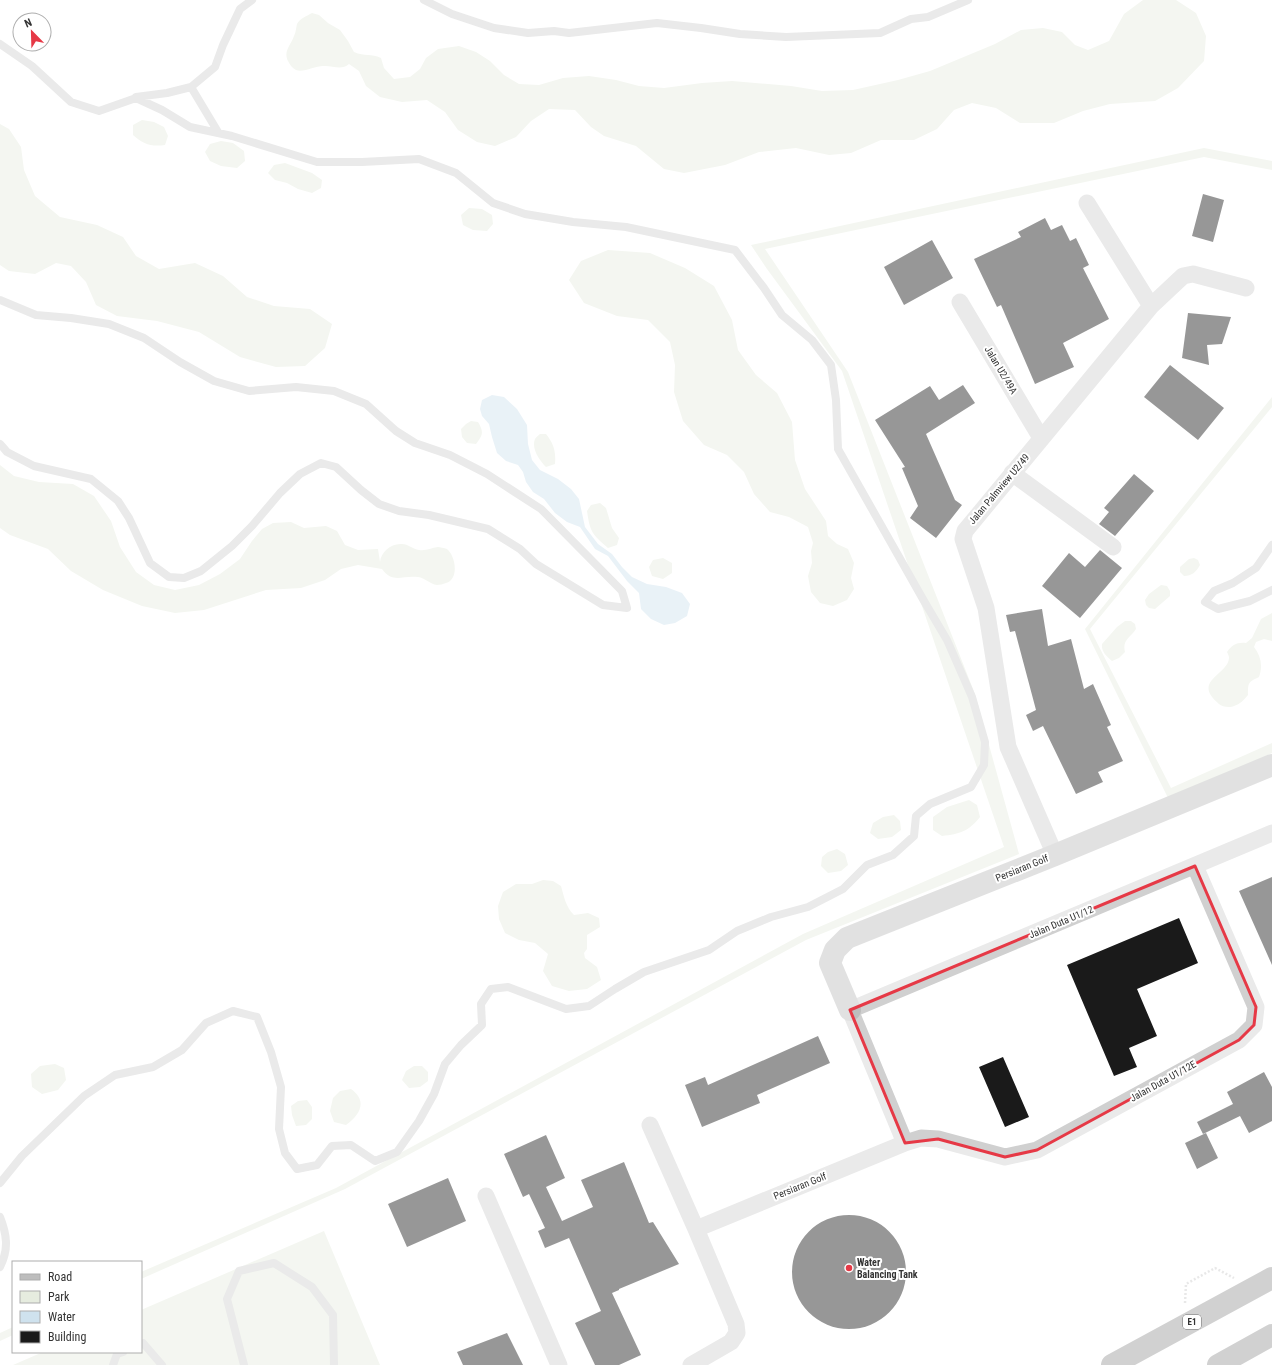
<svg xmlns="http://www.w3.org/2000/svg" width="1272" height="1365" viewBox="0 0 1272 1365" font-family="'Roboto Condensed',sans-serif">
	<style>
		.green { fill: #e6ecdf }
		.water { fill: #cfe2ee }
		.building { fill: #1a1a1a }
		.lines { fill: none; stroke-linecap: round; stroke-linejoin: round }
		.path { stroke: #cdcdcd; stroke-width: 2.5; stroke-dasharray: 2 2; stroke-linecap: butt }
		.lane { stroke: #d0d0d0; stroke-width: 8 }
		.street { stroke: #d0d0d0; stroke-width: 17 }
		.secondary { stroke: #bdbdbd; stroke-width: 22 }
		.highway { stroke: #9a9a9a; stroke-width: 22 }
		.marked { fill: none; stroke: #e63946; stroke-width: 3; stroke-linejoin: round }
		.poi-dot { fill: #e63946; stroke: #fff; stroke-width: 1.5 }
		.labels { text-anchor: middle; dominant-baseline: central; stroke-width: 4; stroke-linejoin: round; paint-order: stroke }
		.shield { fill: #fff; stroke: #707070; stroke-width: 1 }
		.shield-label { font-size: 9px; font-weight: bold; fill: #333 }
		.street-label { font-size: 10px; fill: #333; stroke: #fff }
		.poi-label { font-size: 10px; font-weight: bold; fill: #333; stroke: #fff; text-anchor: start }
	</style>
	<rect width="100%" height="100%" fill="#fff"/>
	<path class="green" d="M 1143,0 L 1176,0 L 1196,13 L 1206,36 L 1204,61 L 1178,88 L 1155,101 L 1110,104 L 1083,111 L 1054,123 L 1020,123 L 996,108 L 972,103 L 954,110 L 937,129 L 914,140 L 881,140 L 851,153 L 829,155 L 796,148 L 759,152 L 725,165 L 684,173 L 664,169 L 636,146 L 604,136 L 591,127 L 575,110 L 549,109 L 531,121 L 516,137 L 495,146 L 477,142 L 458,130 L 445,112 L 427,100 L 402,102 L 380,97 L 366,86 L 359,71 L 349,64 C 341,71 332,65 323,66 C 315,66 303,73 296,70 C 292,68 290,65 288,61 C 283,51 291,45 294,36 C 296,32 296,28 297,24 C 300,18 307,16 312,13 L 319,15 L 328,23 L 340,30 L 348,41 L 354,52 C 365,57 371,53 381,58 L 384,68 L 394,79 L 410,77 L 420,69 L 426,58 L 438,49 L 459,46 L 476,52 L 490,61 L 504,75 L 519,84 L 539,85 L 563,78 L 589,76 L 616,80 L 639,86 L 664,88 L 702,83 L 732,81 L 791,86 L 822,91 L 853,90 L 898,80 L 930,71 L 995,44 L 1021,30 L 1043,28 L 1062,32 L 1075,45 L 1088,50 L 1109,41 L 1124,14 Z
		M 142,120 L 154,122 L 164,127 L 168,136 L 165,145 C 151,147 143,144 133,135 L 133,125 Z
		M 0,124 L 9,129 L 21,147 L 24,170 L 35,196 L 60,217 L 97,225 L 123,237 L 136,256 L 159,269 L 195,263 L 223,276 L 247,297 L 274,306 L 310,309 L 332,324 L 325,348 L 305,366 L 276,367 L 240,357 L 199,332 L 157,321 L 117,316 L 96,305 L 86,282 L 71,266 L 56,263 L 35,274 L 9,271 L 0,265 Z
		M 221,141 L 233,143 L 244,151 L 245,161 L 237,168 L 221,166 L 210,161 L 205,152 L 210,144 Z
		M 1204,148 L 1272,161 L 1272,170 L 1204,157 L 765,249 L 848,372 L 975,694 L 1019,854 L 806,940 L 345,1189 L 141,1279 L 141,1272 L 336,1188 L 803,934 L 1004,847 L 842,371 L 767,269 L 751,245 Z
		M 285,163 L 312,173 L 322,180 L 321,188 L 312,193 L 298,189 L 287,183 L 275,180 L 268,173 L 274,165 Z
		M 469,208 L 482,209 L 492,215 L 493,224 L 487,231 L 473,230 L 463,225 L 461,215 Z
		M 608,250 L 650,253 L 685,268 L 714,286 L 732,320 L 738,350 L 756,375 L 777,393 L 792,422 L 795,460 L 805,489 L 826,521 L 828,536 L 837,544 L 848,549 L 854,563 L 851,578 L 854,589 L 847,600 L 833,606 L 820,603 L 811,592 L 808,576 L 812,563 L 811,551 L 813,543 L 808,527 L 789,517 L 770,512 L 754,494 L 744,472 L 727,455 L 704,445 L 683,421 L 674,392 L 675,365 L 670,342 L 648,320 L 617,316 L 584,303 L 569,280 L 581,261 Z
		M 1272,397 L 1272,407 L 1090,629 L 1171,788 L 1272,743 L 1272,753 L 1169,800 L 1085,629 Z
		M 471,421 L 478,422 C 484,432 483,435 476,444 L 467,443 L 462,437 L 461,429 L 466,424 Z
		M 540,434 L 546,434 C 554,444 556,452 555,464 L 546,467 C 540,461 531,449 535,439 C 536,437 538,436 540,434 Z
		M 0,465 L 14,476 L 39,482 L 73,484 L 94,496 L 111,521 L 120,547 L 136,572 L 154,585 L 175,590 L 199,585 L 220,574 L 240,559 L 252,541 L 262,529 L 273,523 L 291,522 L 304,528 L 326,526 L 337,531 L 345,545 L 358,550 L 378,549 L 380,562 C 381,552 391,543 402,544 C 408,544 413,549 419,550 C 426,551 431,548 438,547 C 440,547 444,548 447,549 C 449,551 451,553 452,556 C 456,564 457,580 446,583 C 443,584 440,585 437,585 C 430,584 425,578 418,577 C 402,575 393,584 382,569 L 358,565 L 341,569 L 325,580 L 301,588 L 266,590 L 204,610 L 175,613 L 142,606 L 103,590 L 71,571 L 48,549 L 10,535 L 0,528 Z
		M 600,503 L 606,508 L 612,528 L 619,538 L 617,545 L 608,548 C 592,534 590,532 587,511 L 591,505 Z
		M 663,558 L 672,563 L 672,573 L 663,579 L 652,576 L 649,567 L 653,560 Z
		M 1194,558 L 1198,560 L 1200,565 C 1196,572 1192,576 1184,576 L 1180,572 L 1180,567 L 1189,559 Z
		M 1161,585 L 1167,586 L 1170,591 L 1170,596 L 1155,609 L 1149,608 L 1146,605 L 1145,600 L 1149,594 Z
		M 1272,613 L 1272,641 L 1264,639 L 1256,642 L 1254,647 C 1261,656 1263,666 1259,677 C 1248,682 1248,683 1248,695 C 1244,700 1240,704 1234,706 C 1230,708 1222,707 1219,704 C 1191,681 1228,675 1229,658 C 1229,656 1228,654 1227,652 C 1232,645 1237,642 1246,643 L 1252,638 L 1261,619 Z
		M 1125,621 L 1131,621 L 1135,624 L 1136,629 C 1130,638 1122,640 1125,652 L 1119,658 L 1112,661 C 1106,656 1101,651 1102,644 L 1117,627 Z
		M 969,800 L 977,805 L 980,817 C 969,831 960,834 942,836 L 933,830 L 933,817 L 947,807 Z
		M 894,815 L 900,821 L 901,830 L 892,837 L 878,839 L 870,833 L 873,823 L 883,817 Z
		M 837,849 L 845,854 L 848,865 L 841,871 L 828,873 L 821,866 L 822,857 L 828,852 Z
		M 543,880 L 553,881 L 561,886 C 564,897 566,907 574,915 L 588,913 L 599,918 L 600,927 L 587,935 L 587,949 L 584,953 L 585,958 L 597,967 L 601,980 L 587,989 L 569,991 L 552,986 L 543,971 L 548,954 L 535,943 L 519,940 L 505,933 L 499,919 L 498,906 L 503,892 L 516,884 L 532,884 Z
		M 55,1064 L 64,1068 L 66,1080 L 58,1090 L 42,1094 L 32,1087 L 31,1074 L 40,1066 Z
		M 414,1066 L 422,1066 L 428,1072 L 428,1081 L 420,1087 L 409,1088 L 402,1080 L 406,1071 Z
		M 351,1089 C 368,1101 360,1115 346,1125 L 334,1122 L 330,1111 L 333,1098 L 340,1091 Z
		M 307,1100 L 312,1107 L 312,1119 L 306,1125 L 296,1126 L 292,1115 L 291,1106 L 298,1101 Z
		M 324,1231 L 380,1365 L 13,1365 L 43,1352 L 141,1352 L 141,1310 Z
		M 13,1327 L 13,1335 L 0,1341 L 0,1333 Z"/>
	<path class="water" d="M 492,395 L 504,397 L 517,409 L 527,425 L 528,444 L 532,460 L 540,470 L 558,479 L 571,489 L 579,499 L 585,527 L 598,544 L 612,554 L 622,567 L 632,577 L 647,584 L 666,587 L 682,593 L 690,604 L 687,616 L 675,623 L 664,625 L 651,619 L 641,609 L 639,593 L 627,581 L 608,556 L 595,549 L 580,527 L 567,522 L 555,513 L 544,499 L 533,492 L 526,482 L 523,472 L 518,465 L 506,461 L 497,453 L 492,437 L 489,424 L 482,416 L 480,409 L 482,400 Z"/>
	<path class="building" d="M 1203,194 L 1224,200 L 1213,242 L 1192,236 Z
		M 1045,218 L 1051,230 L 1062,225 L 1070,241 L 1076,238 L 1089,265 L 1083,268 L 1109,319 L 1063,343 L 1074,367 L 1035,384 L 1001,305 L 997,307 L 974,259 L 1021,237 L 1018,232 Z
		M 932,240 L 953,278 L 904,305 L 884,267 Z
		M 1188,313 L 1231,317 L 1222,344 L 1207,345 L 1209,365 L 1182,358 Z
		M 1170,365 L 1224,408 L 1198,440 L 1144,397 Z
		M 963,385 L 975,403 L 926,434 L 955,500 L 962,505 L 936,538 L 910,518 L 918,506 L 902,468 L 905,467 L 875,420 L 930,386 L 939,400 Z
		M 1134,474 L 1154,491 L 1115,536 L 1099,524 L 1109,512 L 1104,508 Z
		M 1100,550 L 1122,568 L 1080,618 L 1042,586 L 1069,553 L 1085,567 Z
		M 1042,609 L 1048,646 L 1071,639 L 1084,689 L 1093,684 L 1111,725 L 1107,727 L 1123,761 L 1098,772 L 1103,782 L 1076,794 L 1043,726 L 1033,731 L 1026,715 L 1036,710 L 1015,631 L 1010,632 L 1006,615 Z
		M 1272,877 L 1272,965 L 1239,891 Z
		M 1179,918 L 1198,963 L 1137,989 L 1157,1036 L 1129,1048 L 1137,1067 L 1114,1076 L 1067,965 Z
		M 818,1036 L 830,1063 L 757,1095 L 760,1103 L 702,1127 L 685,1085 L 705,1077 L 708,1085 Z
		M 1003,1057 L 1029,1117 L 1005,1127 L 979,1067 Z
		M 1264,1072 L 1272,1087 L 1272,1121 L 1249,1133 L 1240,1116 L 1203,1134 L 1197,1122 L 1233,1104 L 1227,1092 Z
		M 1206,1133 L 1218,1158 L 1197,1169 L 1185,1143 Z
		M 546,1135 L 565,1178 L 546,1187 L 562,1221 L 593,1207 L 581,1180 L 624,1162 L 649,1223 L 653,1222 L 679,1264 L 619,1289 L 619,1290 L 612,1293 L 641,1355 L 619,1365 L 595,1365 L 575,1323 L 601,1311 L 569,1238 L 545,1248 L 538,1231 L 545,1228 L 529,1194 L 523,1197 L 504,1154 Z
		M 448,1178 L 466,1221 L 407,1247 L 388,1204 Z
		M792 1272a57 57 0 1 1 114 0a57 57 0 1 1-114 0Z
		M 507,1333 L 523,1365 L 463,1365 L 457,1352 Z"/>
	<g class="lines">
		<path class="path" d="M 1185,1303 L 1186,1284 L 1215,1268 L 1234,1278"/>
		<path class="lane" d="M 424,0 L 452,14 L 494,28 L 528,33 L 554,31 L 569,33 L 657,23 L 701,28 L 740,34 L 786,37 L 880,33 L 911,19 L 928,17 L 968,0
			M 0,44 L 32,66 L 71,102 L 99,111 L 136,98 L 162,110 L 190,127 L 232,136 L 317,162 L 362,162 L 419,159 L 456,173 L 493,203 L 525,214 L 573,222 L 626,227 L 735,250 L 764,288 L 782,315 L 812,340 L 831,365 L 836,400 L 838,449 L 924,601 L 947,640 L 972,697 L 985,742 L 984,765 L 971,787 L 930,804 L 916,816 L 914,836 L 893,855 L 867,865 L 843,889 L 808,907 L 771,917 L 737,931 L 709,950 L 644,972 L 615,989 L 589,1006 L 566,1009 L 508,987 L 491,989 L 481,1004 L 482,1025 L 461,1045 L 445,1064 L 434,1094 L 419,1121 L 397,1152 L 375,1161 L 351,1145 L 332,1146 L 317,1165 L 297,1169 L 285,1153 L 279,1129 L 281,1087 L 271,1052 L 257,1017 L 233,1011 L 206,1023 L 182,1050 L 153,1067 L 115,1075 L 84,1096 L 22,1156 L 0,1183
			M 191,87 L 218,132
			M 136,97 L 167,93 L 191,87 L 215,67 L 223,45 L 240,9 L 252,0
			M 0,300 L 36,315 L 71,318 L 109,324 L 144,338 L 180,362 L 214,381 L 249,391 L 296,387 L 334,391 L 366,404 L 396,431 L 415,443 L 450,455 L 487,474 L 541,509 L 622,591 L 627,608 L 603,605 L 536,564 L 520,549 L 488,529 L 429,515 L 399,511 L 379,504 L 361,490 L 336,467 L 321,463 L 300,474 L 280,493 L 252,526 L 232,546 L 201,571 L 184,578 L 169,577 L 150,563 L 129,518 L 118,501 L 91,479 L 34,466 L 7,452 L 0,444
			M 1272,545 L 1256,568 L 1233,583 L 1214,591 L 1205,602 L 1218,609 L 1250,601 L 1272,590
			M 0,1217 C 7,1235 9,1249 0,1267
			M 141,1344 L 143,1343 L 162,1365
			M 113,1365 L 117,1354 L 123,1352
			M 244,1365 L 227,1299 L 239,1271 L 274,1263 L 312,1287 L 333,1315 L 334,1365"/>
		<path class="street" d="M 1087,203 L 1151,306
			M 960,302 L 1041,438
			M 1012,473 L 1113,547
			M 1055,855 L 1008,747 L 986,608 L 963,539 L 965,531 L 1151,306 L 1183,276 L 1193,274 L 1246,288
			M 650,1125 L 696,1229 L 736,1324 L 737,1333 L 731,1342 L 691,1365
			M 905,1143 L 850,1010 L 1272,833
			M 486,1196 L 559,1365
			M 696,1229 L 905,1143 L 921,1138 L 938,1139 L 1005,1157 L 1037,1150 L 1239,1040 L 1254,1025 L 1256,1007 L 1195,866"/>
		<path class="secondary" d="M 850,1010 L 830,963 L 835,950 L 847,938 L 1055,855 L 1272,765"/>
		<path class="highway" d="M 1112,1365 L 1272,1278
			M 1218,1365 L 1272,1335"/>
	</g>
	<path d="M0 0H1272V1365H0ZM 1195,866 L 1256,1007 L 1254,1025 L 1239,1040 L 1037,1150 L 1005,1157 L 938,1139 L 905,1143 L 850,1010 Z" fill="#fff" fill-opacity=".55" fill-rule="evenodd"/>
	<path class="marked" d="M 1195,866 L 1256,1007 L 1254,1025 L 1239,1040 L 1037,1150 L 1005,1157 L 938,1139 L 905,1143 L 850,1010 Z"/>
	<circle class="poi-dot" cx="849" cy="1268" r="4"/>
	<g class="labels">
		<rect class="shield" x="1183" y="1315" width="18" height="14" rx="3"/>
		<g class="shield-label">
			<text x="1192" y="1322">E1</text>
		</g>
		<g class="street-label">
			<text transform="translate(1001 370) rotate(59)">Jalan U2/49A</text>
			<text transform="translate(999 489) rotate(-50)">Jalan Palmview U2/49</text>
			<text transform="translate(1022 868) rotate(-22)">Persiaran Golf</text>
			<text transform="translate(1061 922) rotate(-23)">Jalan Duta U1/12</text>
			<text transform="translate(1163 1081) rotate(-29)">Jalan Duta U1/12E</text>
			<text transform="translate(800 1186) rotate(-22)">Persiaran Golf</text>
		</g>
		<g class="poi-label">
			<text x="857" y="1262">Water<tspan x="857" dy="12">Balancing Tank</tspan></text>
		</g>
	</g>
	<rect x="12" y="1261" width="130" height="92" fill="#ffffff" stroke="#adadad"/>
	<rect x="20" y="1274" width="20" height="6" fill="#bdbdbd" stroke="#adadad"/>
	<text x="48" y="1281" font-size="12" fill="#333333">Road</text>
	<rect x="20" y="1291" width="20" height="12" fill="#e6ecdf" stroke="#adadad"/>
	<text x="48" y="1301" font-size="12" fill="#333333">Park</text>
	<rect x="20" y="1311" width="20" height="12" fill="#cfe2ee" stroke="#adadad"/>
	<text x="48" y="1321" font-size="12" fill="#333333">Water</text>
	<rect x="20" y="1331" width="20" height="12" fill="#1a1a1a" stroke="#adadad"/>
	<text x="48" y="1341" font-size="12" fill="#333333">Building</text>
	<g transform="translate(32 32) rotate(337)"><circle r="19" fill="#ffffff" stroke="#adadad"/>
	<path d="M0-3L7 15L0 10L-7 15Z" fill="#e63946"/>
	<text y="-6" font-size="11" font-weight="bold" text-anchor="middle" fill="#333333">N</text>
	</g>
</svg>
